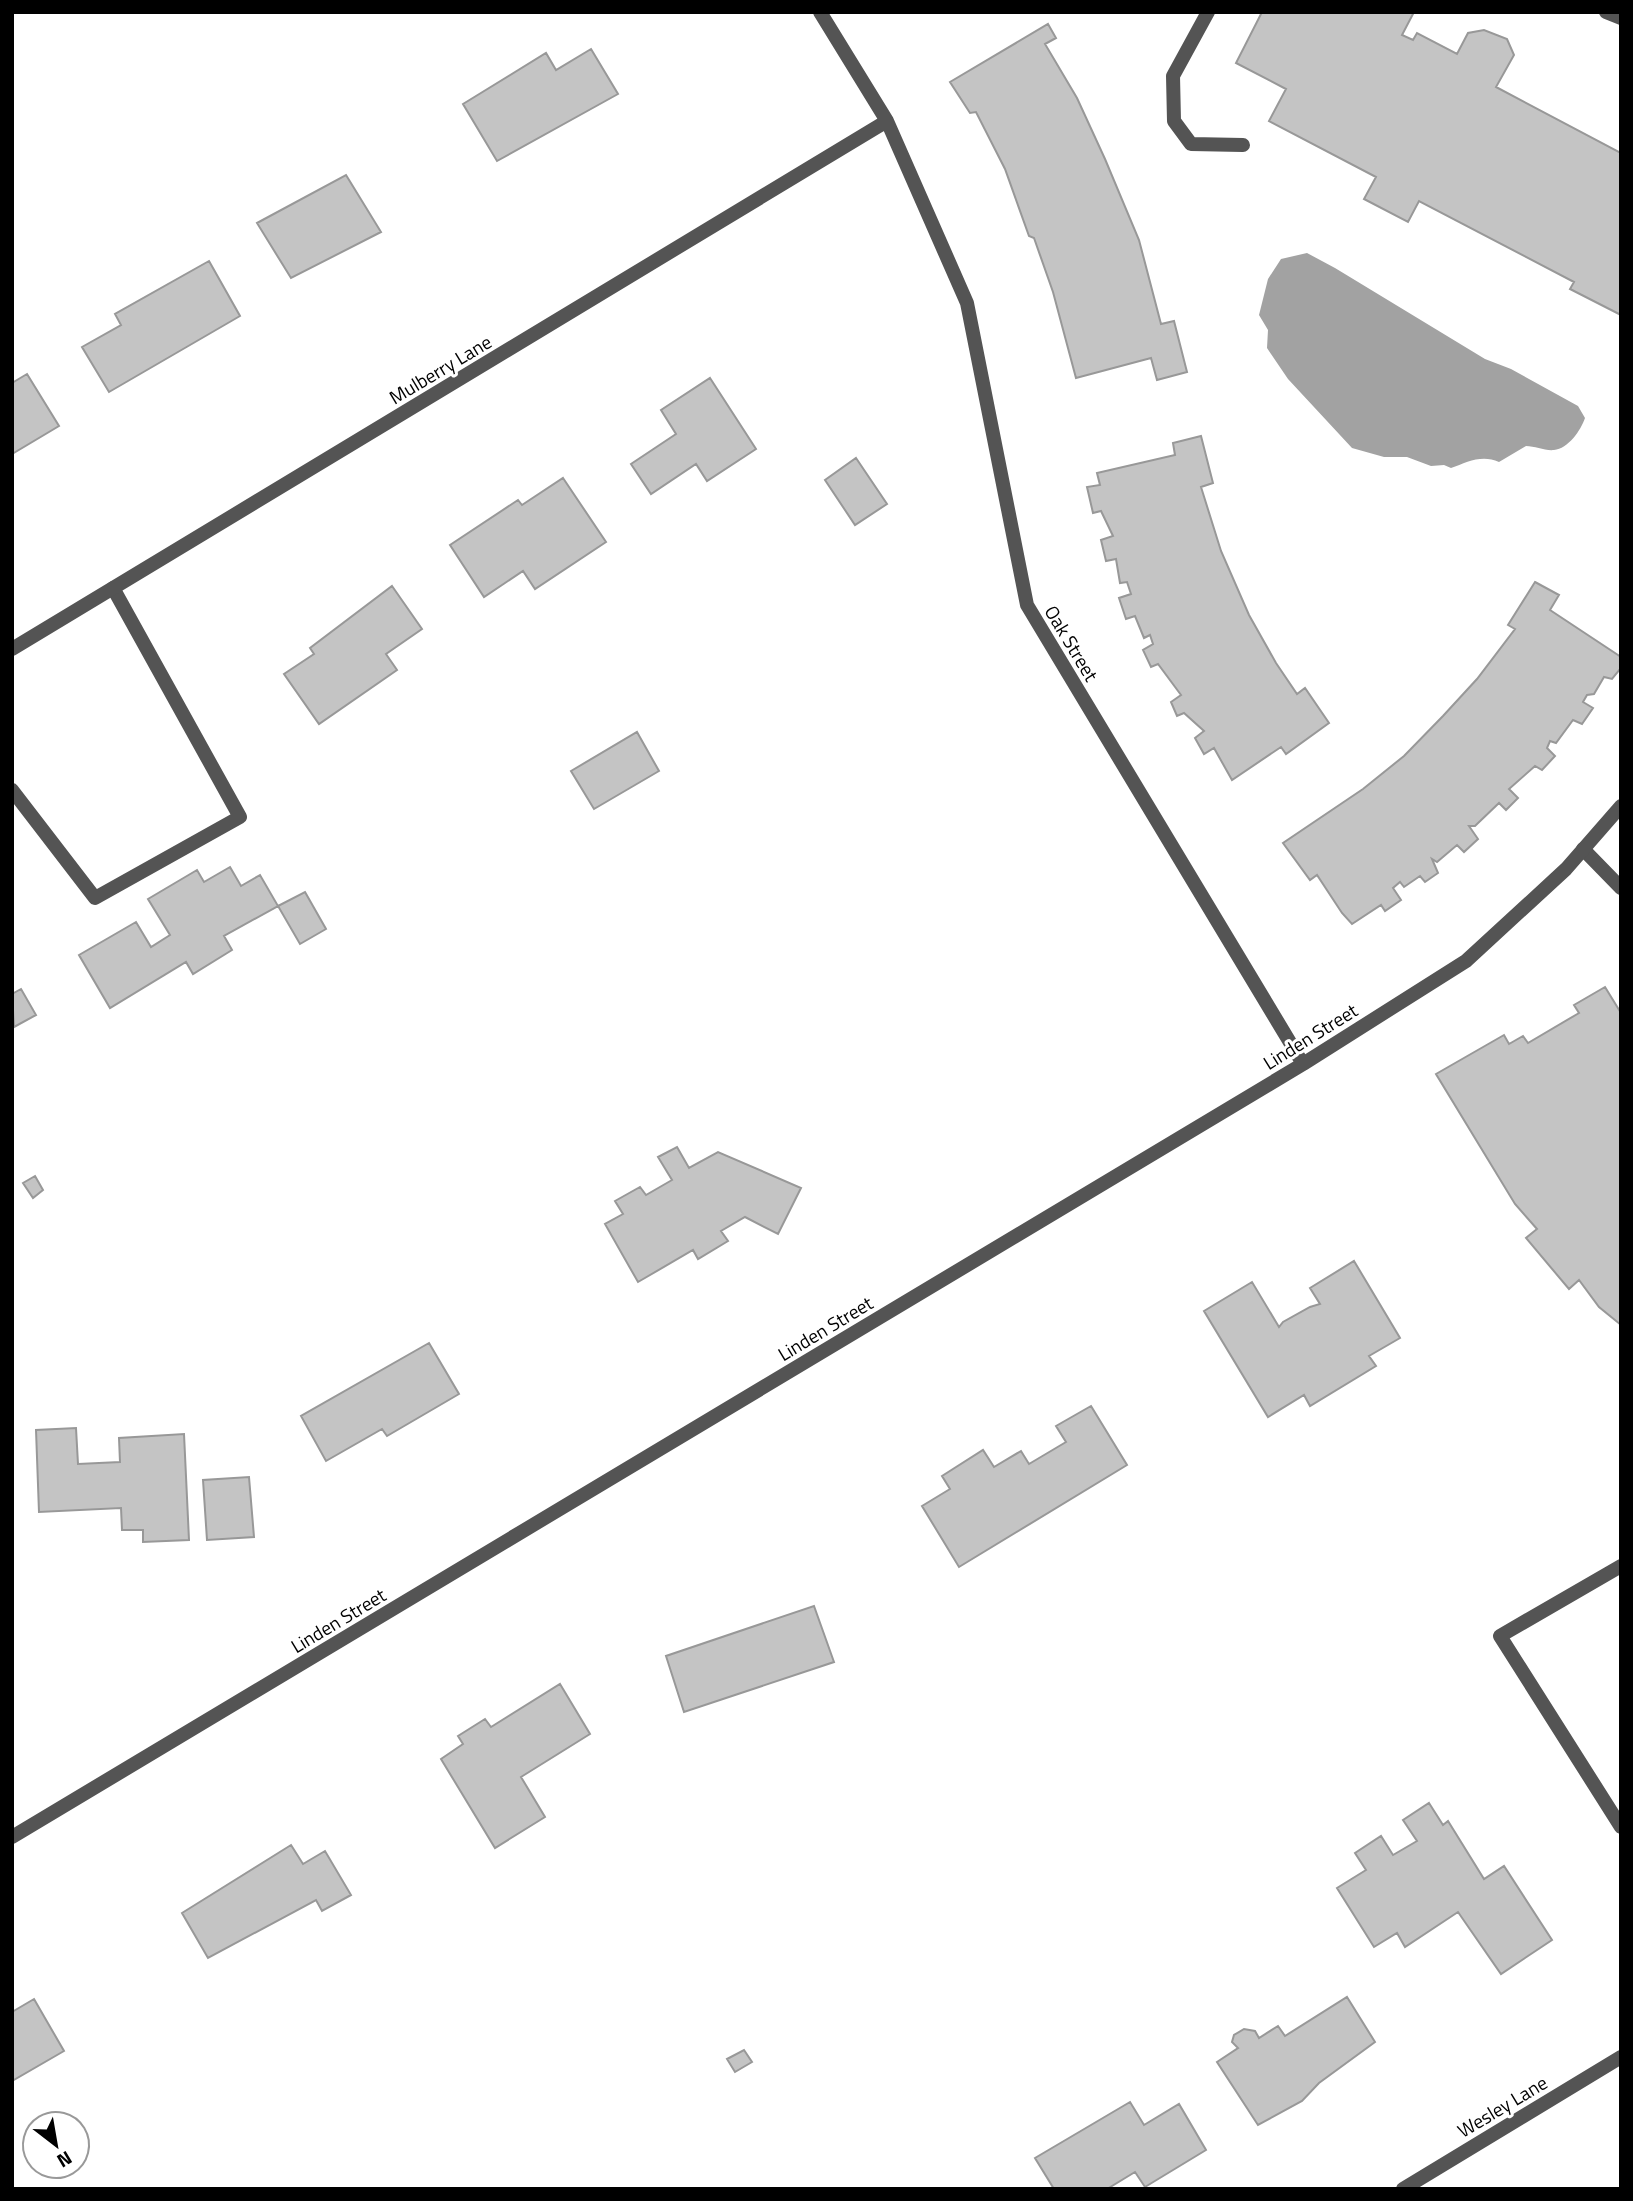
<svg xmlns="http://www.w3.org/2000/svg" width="1633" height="2201" viewBox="0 0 1633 2201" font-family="'Titillium Web',sans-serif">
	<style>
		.water { fill: #a2a2a2 }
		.building { fill: #c4c4c4; stroke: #989898; stroke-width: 2 }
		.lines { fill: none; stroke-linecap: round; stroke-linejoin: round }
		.lane { stroke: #545454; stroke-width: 14 }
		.street { stroke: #545454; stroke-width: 14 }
		.labels { text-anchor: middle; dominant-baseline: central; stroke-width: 6; stroke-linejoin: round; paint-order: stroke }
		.street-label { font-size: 19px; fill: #000; stroke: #fff }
	</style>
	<rect width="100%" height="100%" fill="#fff"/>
	<path class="water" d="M 1307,253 L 1335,268 L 1485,359 L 1511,369 L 1578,406 L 1585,418 C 1581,430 1568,449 1554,450 C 1545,451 1535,446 1526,446 L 1499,462 C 1482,454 1467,462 1451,468 L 1444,465 L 1431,466 L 1407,457 L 1384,457 L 1352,448 L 1288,379 L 1267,348 L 1268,330 L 1259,315 L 1268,279 L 1281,259 Z"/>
	<path class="building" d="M 1262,12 L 1414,12 L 1402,35 L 1413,40 L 1417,33 L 1457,54 L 1468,33 L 1484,30 L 1507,39 L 1514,55 L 1496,87 L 1621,153 L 1621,315 L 1570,289 L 1574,282 L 1419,201 L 1408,222 L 1364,199 L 1376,177 L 1269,121 L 1286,89 L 1236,63 Z
		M 1048,24 L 1056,38 L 1045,44 L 1077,98 L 1105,159 L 1139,240 L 1161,324 L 1174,321 L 1187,372 L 1157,380 L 1151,358 L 1076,378 L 1053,292 L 1034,238 L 1029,236 L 1005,169 L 976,112 L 970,113 L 950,82 Z
		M 591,49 L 618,94 L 497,161 L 463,104 L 546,53 L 556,70 Z
		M 346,175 L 381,232 L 291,278 L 257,223 Z
		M 209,261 L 240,316 L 109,392 L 82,347 L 121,325 L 115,314 Z
		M 27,374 L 59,426 L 12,454 L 12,383 Z
		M 710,378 L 756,449 L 707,481 L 696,464 L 651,494 L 631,464 L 676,434 L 661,410 Z
		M 1201,436 L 1213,483 L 1201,487 L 1221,551 L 1249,615 L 1276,663 L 1297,694 L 1305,688 L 1329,723 L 1286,754 L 1281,747 L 1232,780 L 1214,748 L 1204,754 L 1195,738 L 1204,731 L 1184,713 L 1177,716 L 1171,702 L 1181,695 L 1158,664 L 1151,667 L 1143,650 L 1153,644 L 1150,635 L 1144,638 L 1135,616 L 1126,619 L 1119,598 L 1131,594 L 1127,582 L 1120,583 L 1116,559 L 1106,561 L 1101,540 L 1113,536 L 1101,511 L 1093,513 L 1087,487 L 1100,485 L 1097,473 L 1175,455 L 1173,443 Z
		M 856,458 L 887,504 L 855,525 L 825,480 Z
		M 563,478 L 606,542 L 535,589 L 523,571 L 484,597 L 450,545 L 518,500 L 522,505 Z
		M 1535,582 L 1559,595 L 1550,610 L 1621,657 L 1621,668 L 1612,679 L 1604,677 L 1594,694 L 1587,695 L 1583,702 L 1593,708 L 1582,724 L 1573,720 L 1556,743 L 1550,741 L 1547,748 L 1555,756 L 1542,770 L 1535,766 L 1509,789 L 1518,798 L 1506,810 L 1499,803 L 1475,826 L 1469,826 L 1478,839 L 1464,852 L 1457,845 L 1437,862 L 1432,859 L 1438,873 L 1425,882 L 1420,876 L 1404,887 L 1400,882 L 1393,888 L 1401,900 L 1385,911 L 1381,905 L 1352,924 L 1342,913 L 1317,875 L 1310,880 L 1283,843 L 1363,789 L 1404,756 L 1443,716 L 1477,679 L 1515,629 L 1508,625 Z
		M 392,586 L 422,629 L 386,654 L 397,670 L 319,724 L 284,674 L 314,654 L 310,648 Z
		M 637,732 L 659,771 L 594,809 L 571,771 Z
		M 230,867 L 241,886 L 260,875 L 278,906 L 224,936 L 232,950 L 193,974 L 186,962 L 110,1008 L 79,955 L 136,922 L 151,947 L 170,935 L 148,899 L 197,870 L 204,882 Z
		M 305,892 L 326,929 L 300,944 L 278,906 Z
		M 1605,987 L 1621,1013 L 1621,1325 L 1599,1307 L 1579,1280 L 1569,1289 L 1526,1238 L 1537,1229 L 1515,1204 L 1436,1074 L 1504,1035 L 1509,1044 L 1523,1036 L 1528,1043 L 1579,1013 L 1574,1005 Z
		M 21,989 L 36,1015 L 14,1027 L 12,994 Z
		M 677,1147 L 689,1168 L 718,1152 L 801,1188 L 778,1234 L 745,1217 L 721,1231 L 728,1241 L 698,1259 L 693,1250 L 638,1282 L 605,1224 L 623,1214 L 615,1201 L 640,1187 L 646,1195 L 672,1180 L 658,1157 Z
		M 35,1176 L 43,1190 L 33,1198 L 23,1183 Z
		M 1354,1261 L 1400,1338 L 1369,1356 L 1376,1366 L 1310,1406 L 1304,1395 L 1268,1417 L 1204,1311 L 1252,1282 L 1279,1327 L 1283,1322 L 1310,1307 L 1320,1304 L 1310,1288 Z
		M 429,1343 L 459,1394 L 387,1436 L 382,1429 L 326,1461 L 301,1416 Z
		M 1091,1406 L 1127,1465 L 959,1567 L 922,1506 L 950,1489 L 942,1476 L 983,1450 L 994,1467 L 1021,1451 L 1029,1464 L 1066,1442 L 1056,1426 Z
		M 76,1428 L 78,1464 L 120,1462 L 119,1438 L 184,1434 L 189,1540 L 143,1542 L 143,1530 L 122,1530 L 121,1508 L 39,1512 L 36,1430 Z
		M 249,1477 L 254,1537 L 207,1540 L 203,1480 Z
		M 814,1606 L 834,1662 L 684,1712 L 666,1656 Z
		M 560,1684 L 590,1734 L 521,1777 L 545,1817 L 495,1848 L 441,1759 L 463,1744 L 458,1736 L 485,1719 L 491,1727 Z
		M 1429,1803 L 1443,1825 L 1448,1821 L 1484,1879 L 1504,1866 L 1552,1940 L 1501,1974 L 1458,1912 L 1405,1947 L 1397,1933 L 1374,1947 L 1337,1888 L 1366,1870 L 1355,1853 L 1381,1836 L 1393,1855 L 1417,1841 L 1403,1820 Z
		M 291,1845 L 303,1864 L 325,1851 L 351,1895 L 322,1911 L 316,1900 L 208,1958 L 182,1913 Z
		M 1347,1997 L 1375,2042 L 1319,2083 L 1302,2101 L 1258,2125 L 1217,2062 L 1238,2048 L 1232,2042 L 1234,2035 L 1244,2029 L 1255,2031 L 1259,2038 L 1278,2026 L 1285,2036 Z
		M 34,1999 L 64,2051 L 12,2081 L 12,2012 Z
		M 744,2050 L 752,2062 L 735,2072 L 727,2059 Z
		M 1130,2102 L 1144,2125 L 1179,2104 L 1206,2150 L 1145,2187 L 1135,2172 L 1107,2189 L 1054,2189 L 1035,2158 Z"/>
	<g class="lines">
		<path class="lane" d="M 1208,12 L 1173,76 L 1174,121 L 1191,144 L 1243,145
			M 1606,12 L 1621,18
			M 12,790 L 95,898 L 240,817 L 113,588
			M 1583,849 L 1621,888
			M 1621,1566 L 1500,1636 L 1621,1827"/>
		<path class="street" d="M 820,12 L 887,121 L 967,303 L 1027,605 L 1303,1064
			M 12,649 L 887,121
			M 12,1837 L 1303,1064 L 1466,961 L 1566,869 L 1621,806
			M 1403,2189 L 1621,2057"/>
	</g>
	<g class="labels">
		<g class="street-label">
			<text transform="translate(440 369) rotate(-31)">Mulberry Lane</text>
			<text transform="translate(1072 643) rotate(59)">Oak Street</text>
			<text transform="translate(1310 1036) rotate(-32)">Linden Street</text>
			<text transform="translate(825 1328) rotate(-31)">Linden Street</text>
			<text transform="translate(338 1620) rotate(-31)">Linden Street</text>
			<text transform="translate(1502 2106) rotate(-31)">Wesley Lane</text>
		</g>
	</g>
	<rect width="1633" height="2201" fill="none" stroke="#000000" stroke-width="28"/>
	<g transform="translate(56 2145) rotate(149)"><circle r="33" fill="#ffffff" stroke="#999999" stroke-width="2"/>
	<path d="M0-5L12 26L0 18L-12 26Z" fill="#000000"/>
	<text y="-10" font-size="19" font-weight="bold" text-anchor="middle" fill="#000000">N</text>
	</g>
</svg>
